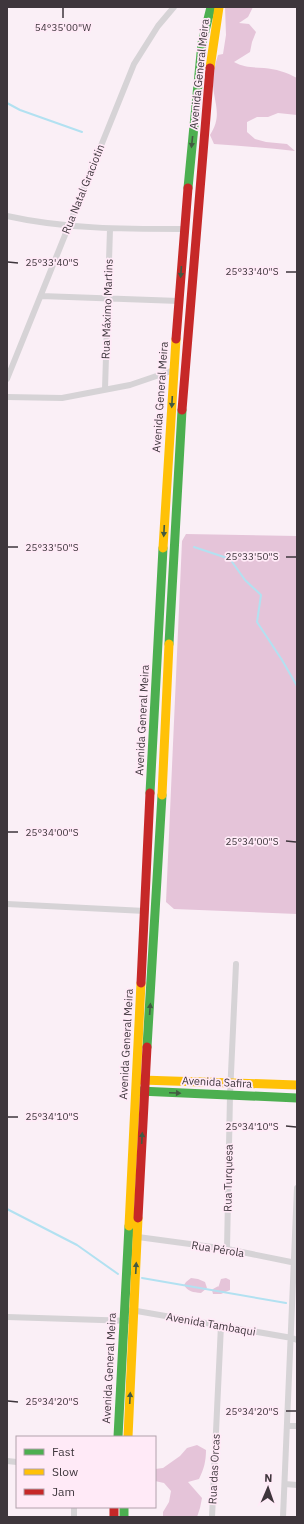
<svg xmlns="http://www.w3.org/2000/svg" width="304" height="1524" viewBox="0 0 304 1524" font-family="'IBM Plex Sans',sans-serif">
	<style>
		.forest { fill: #e5c4d9 }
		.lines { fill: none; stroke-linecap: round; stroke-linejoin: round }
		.stream { stroke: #b2e1f1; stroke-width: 2 }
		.street { stroke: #d6d3d6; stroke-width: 6 }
		.fast { stroke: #4caf50; stroke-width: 9 }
		.slow { stroke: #ffc107; stroke-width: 9 }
		.jam { stroke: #c62828; stroke-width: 9 }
		.oneway { fill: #425a42 }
		.ticks { fill: none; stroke: #3e363c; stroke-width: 1.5 }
		.labels { text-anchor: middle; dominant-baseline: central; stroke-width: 3.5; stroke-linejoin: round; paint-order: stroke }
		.street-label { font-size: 11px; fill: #3e363c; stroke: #ffeaf7 }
		.ticks-label { font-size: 10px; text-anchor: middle; fill: #3e363c; stroke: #ffeaf7; stroke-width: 3.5; stroke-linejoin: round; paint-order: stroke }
	</style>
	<rect width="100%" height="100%" fill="#faeff6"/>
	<path class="forest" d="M 225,7 L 253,7 L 248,17 L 239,23 L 249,24 L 256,32 L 252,42 L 250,52 L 234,62 C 245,68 252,67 264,68 C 276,69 286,72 297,78 L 297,115 L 278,113 L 268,117 L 257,117 L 247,122 L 247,132 L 255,139 L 266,142 L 287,144 L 295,151 C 268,148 241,146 214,144 L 210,135 C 222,117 215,105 213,86 C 212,76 215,65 218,55 L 223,54 L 226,35 Z
		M 186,534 L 297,536 L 297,914 L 174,909 L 166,902 L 182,541 Z
		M 191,1278 L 198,1279 L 205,1282 L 207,1288 L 201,1293 C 193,1292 188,1292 184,1285 L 186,1282 Z
		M 226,1278 L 230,1280 L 230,1290 L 221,1294 L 213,1294 L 212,1290 C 221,1283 217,1291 221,1279 Z
		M 197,1445 L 206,1450 C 206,1461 204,1469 199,1479 L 188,1482 L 202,1498 L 200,1508 L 197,1517 L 163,1517 L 163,1512 L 169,1502 L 171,1491 L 164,1483 L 155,1481 L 155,1469 L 163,1468 L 180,1456 L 187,1448 Z"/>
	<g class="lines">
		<path class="stream" d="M 7,103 L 20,110 L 82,132
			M 194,547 L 230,559 L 245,580 L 261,595 L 257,622 L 282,660 L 297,686
			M 7,1209 L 77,1245 L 118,1274
			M 142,1278 L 286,1303"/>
		<path class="street" d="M 7,216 C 65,229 124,229 184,229
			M 41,296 L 179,301
			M 7,379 L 134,64 L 158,26 L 174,7
			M 105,389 L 110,229
			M 7,397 L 62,398 L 130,385 L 174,370
			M 7,904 L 145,911
			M 138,1237 L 227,1249 L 296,1263
			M 227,1249 L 230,1095 L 236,964
			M 131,1310 L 292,1338 L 297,1340
			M 7,1317 L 133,1321
			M 287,1426 L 297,1426
			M 7,1461 L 17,1462
			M 285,1484 L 297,1485
			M 74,1517 L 74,1507
			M 212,1517 L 221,1325
			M 283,1517 L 297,1188"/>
		<path class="fast" d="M 188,188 L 202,43 L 211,7
			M 169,644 L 182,410
			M 150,793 L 163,548
			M 147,1047 L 162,795
			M 139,1091 L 297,1098
			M 118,1437 L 129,1226
			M 124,1507 L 124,1517"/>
		<path class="slow" d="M 210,68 L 219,7
			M 163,548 L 176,339
			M 162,795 L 169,644
			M 141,1080 L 297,1085
			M 129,1226 L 141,983
			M 128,1437 L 138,1218"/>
		<path class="jam" d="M 176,339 L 188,188
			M 182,410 L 210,68
			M 141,983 L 150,793
			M 138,1218 L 147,1047
			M 114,1507 L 114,1517"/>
	</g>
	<defs><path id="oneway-solid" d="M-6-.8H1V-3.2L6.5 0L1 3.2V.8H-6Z"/></defs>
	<g class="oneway">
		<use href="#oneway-solid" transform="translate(192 142) rotate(96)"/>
		<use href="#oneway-solid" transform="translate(181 272) rotate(94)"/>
		<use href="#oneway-solid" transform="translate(172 402) rotate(93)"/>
		<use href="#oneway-solid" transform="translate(164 531) rotate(93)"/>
		<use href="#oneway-solid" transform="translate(150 1009) rotate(-86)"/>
		<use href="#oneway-solid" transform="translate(175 1093) rotate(3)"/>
		<use href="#oneway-solid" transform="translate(142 1138) rotate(-87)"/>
		<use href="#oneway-solid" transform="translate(136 1268) rotate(-87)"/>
		<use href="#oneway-solid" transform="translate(130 1398) rotate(-87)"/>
	</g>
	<path class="ticks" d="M 63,18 L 63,8M 8,262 L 18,263M 286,272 L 296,272M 8,547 L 18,547M 286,557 L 296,557M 8,832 L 18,832M 286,841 L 296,842M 8,1117 L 18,1117M 286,1126 L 296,1127M 8,1401 L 18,1402M 286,1411 L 296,1411"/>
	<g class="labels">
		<g class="street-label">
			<text transform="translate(199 74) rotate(-84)">Avenida General Meira</text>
			<text transform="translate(83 189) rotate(-68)">Rua Natal Graciotin</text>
			<text transform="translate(107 309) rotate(-88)">Rua Máximo Martins</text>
			<text transform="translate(160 397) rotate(-86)">Avenida General Meira</text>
			<text transform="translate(142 720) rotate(-87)">Avenida General Meira</text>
			<text transform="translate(126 1044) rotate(-87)">Avenida General Meira</text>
			<text transform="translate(217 1082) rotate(3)">Avenida Safira</text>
			<text transform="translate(228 1178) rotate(-89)">Rua Turquesa</text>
			<text transform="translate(218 1249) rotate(9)">Rua Pérola</text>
			<text transform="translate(211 1324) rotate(10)">Avenida Tambaqui</text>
			<text transform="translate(109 1368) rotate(-87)">Avenida General Meira</text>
			<text transform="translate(214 1469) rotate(-87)">Rua das Orcas</text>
		</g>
	</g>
	<g class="ticks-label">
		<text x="63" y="31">54°35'00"W</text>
		<text x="52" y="266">25°33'40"S</text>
		<text x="252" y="275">25°33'40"S</text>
		<text x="52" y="551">25°33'50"S</text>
		<text x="252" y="560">25°33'50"S</text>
		<text x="52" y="836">25°34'00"S</text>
		<text x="252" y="845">25°34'00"S</text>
		<text x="52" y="1120">25°34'10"S</text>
		<text x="252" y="1130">25°34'10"S</text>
		<text x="52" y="1405">25°34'20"S</text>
		<text x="252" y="1415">25°34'20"S</text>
	</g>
	<rect width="304" height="1524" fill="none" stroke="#3e363c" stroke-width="16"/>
	<rect x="16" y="1436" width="140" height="72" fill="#ffeaf7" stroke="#b2a2ac"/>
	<rect x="24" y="1449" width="20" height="6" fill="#4caf50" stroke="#b2a2ac"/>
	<text x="52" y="1456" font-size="12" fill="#3e363c">Fast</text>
	<rect x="24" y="1469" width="20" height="6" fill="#ffc107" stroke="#b2a2ac"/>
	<text x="52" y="1476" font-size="12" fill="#3e363c">Slow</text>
	<rect x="24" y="1489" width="20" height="6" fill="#c62828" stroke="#b2a2ac"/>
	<text x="52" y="1496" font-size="12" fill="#3e363c">Jam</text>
	<g transform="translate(268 1488) rotate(2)" stroke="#ffeaf7" stroke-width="3" paint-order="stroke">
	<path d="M0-3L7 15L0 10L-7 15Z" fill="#3e363c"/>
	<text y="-6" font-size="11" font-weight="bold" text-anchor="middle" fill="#3e363c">N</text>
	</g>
</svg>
